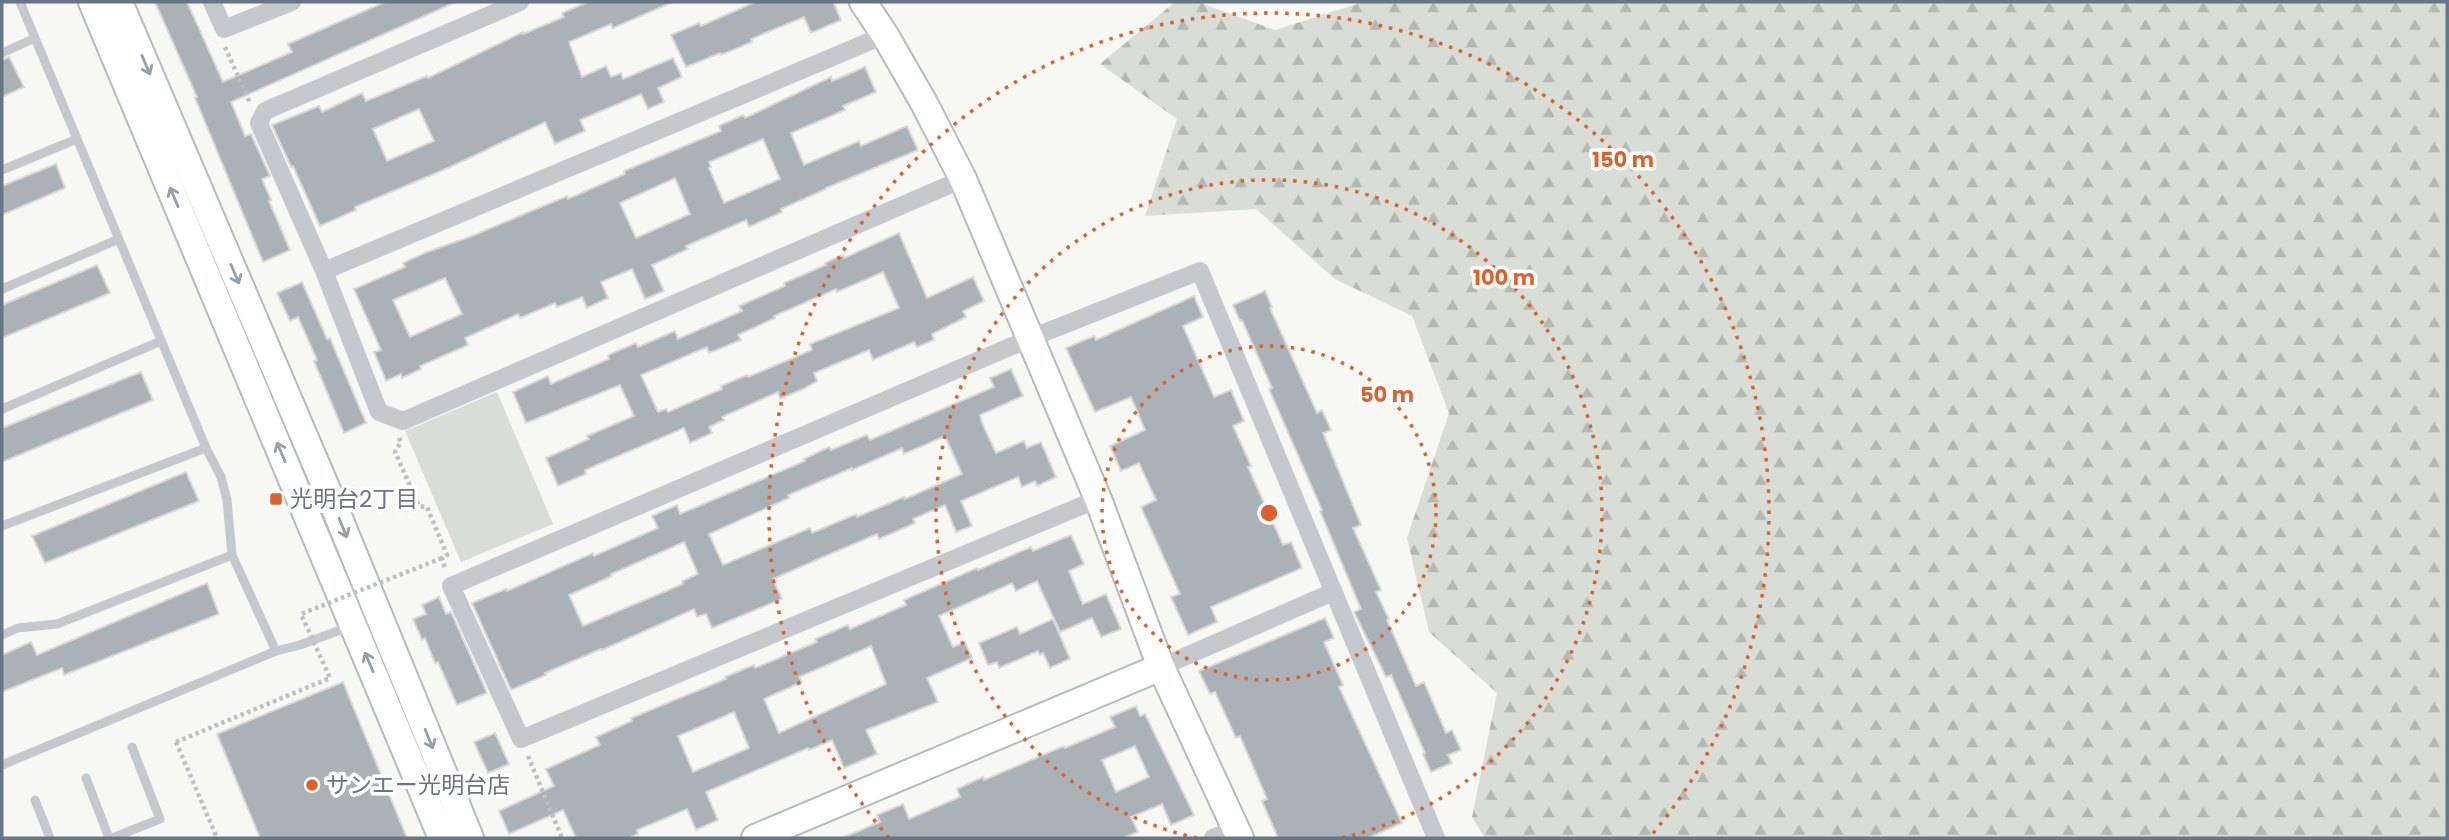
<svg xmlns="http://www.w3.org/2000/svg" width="2449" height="840" viewBox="0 0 2449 840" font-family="Poppins,'Noto Sans JP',sans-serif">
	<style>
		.forest { fill: url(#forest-firs) }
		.park { fill: #d8ded5 }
		.building { fill: #aab1b7; stroke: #d8d9d7; stroke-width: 2; fill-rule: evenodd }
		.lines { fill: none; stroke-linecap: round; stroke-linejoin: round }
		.secondary-casing { stroke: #b5babf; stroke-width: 30 }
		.path { stroke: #bdbfc1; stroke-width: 4.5; stroke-dasharray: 3.5 3.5; stroke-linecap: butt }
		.lane { stroke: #c5c8cc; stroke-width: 9 }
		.street { stroke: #c5c8cc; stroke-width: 18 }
		.secondary { stroke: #fff; stroke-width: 26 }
		.path-bridge { stroke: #bdbfc1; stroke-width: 4.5; stroke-dasharray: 3.5 3.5; stroke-linecap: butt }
		.oneway { stroke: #959eaa }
		.ring { fill: none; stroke: #e0602b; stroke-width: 3.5; stroke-dasharray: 3.5 7 }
		.poi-dot { fill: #e0602b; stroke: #fff; stroke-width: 2.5 }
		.labels { text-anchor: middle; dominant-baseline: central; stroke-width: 7; stroke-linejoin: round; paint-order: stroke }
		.poi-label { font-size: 23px; fill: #677585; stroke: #fff; text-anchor: start }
		.centre { fill: #e0602b; stroke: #fff; stroke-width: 3.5 }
		.ring-label { font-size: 21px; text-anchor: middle; font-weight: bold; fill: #e0602b; stroke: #fff; stroke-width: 7; stroke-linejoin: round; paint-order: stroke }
	</style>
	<defs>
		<pattern id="forest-firs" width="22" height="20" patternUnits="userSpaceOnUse" patternTransform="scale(1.75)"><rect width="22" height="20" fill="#d8ded5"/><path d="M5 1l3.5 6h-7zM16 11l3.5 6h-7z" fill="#b3b9b2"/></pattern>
	</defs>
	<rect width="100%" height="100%" fill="#f7f7f4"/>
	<path class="forest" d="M 1175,2 L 1198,2 L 1275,30 L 1357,4 L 1357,2 L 2447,2 L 2447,838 L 1485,838 L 1472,817 L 1497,693 L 1429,632 L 1407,538 L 1449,413 L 1412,316 L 1335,279 L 1256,209 L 1145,216 L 1177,119 L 1100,64 Z"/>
	<path class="park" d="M 497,392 L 553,524 L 461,562 L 405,431 Z"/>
	<path class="building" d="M 155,2 L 187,2 L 223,82 L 292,52 L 288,44 L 385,2 L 456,2 L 231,102 L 245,136 L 251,134 L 270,176 L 262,179 L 271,200 L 269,201 L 290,250 L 263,262 L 195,98 L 197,97 Z
		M 588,2 L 673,2 L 613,28 L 611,24 L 569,42 L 582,77 L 606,66 L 611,77 L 621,73 L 623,79 L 673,58 L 682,77 L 658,88 L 664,102 L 648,109 L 641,94 L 580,120 L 585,131 L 555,144 L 545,122 L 448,168 L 355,207 L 356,210 L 320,226 L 293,166 L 291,167 L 272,125 L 319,106 L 322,112 L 362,93 L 366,101 L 427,76 L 428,78 L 523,32 L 523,34 L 564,17 L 562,13 ZM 419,109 L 434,141 L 387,161 L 373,129 Z
		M 755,2 L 839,2 L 834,4 L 841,20 L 811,33 L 804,17 L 751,39 L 752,42 L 721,55 L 720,53 L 686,67 L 671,35 L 699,23 L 701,26 Z
		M 9,57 L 24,87 L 2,97 L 2,60 Z
		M 865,67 L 876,92 L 843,106 L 845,110 L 791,133 L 804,165 L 859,141 L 861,146 L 907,126 L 918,150 L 826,188 L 826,189 L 781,209 L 782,212 L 749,227 L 746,220 L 686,246 L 688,249 L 652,265 L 664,291 L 645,299 L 632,269 L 601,282 L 608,298 L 587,308 L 582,297 L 557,307 L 555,303 L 520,318 L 518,314 L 465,338 L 468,345 L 420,366 L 421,369 L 402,378 L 401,374 L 386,381 L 374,352 L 381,350 L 354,289 L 405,267 L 403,263 L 427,252 L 472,236 L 567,196 L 568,199 L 625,174 L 624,171 L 721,131 L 719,126 L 743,115 L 745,118 L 831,77 L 832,81 ZM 763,139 L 780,179 L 724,203 L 709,168 L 711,167 L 709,162 ZM 675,178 L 690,214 L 636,238 L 620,203 ZM 445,278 L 462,314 L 410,337 L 393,300 Z
		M 56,164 L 65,188 L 2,215 L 2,186 Z
		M 899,233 L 927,298 L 973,277 L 984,301 L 963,311 L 966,317 L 932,334 L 934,340 L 917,347 L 914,342 L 873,360 L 869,350 L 814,373 L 817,381 L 803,389 L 780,399 L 778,392 L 722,417 L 724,420 L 709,427 L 712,433 L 690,443 L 684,428 L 585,470 L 586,474 L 558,486 L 546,458 L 589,439 L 587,436 L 634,416 L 620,385 L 526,423 L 513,392 L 548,376 L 551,384 L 609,359 L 608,355 L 636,343 L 638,347 L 675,331 L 678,339 L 742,311 L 739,306 L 785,286 L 784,283 L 826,265 L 825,263 L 843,255 L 844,258 ZM 883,272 L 899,308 L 810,344 L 812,350 L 748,377 L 747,375 L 721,386 L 722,389 L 668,412 L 666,409 L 658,412 L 641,375 L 707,347 L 709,353 L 741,340 L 738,335 L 775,318 L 774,316 L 836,289 L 837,292 Z
		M 97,265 L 110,293 L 2,338 L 2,305 Z
		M 302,282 L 327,339 L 330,338 L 366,423 L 344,433 L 314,361 L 317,360 L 298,317 L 290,321 L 277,293 Z
		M 1265,291 L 1272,307 L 1270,308 L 1317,413 L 1322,410 L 1331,430 L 1323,433 L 1361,525 L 1353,528 L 1381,590 L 1376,592 L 1389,619 L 1387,620 L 1416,686 L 1424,682 L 1446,733 L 1452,730 L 1461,750 L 1448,755 L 1452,763 L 1431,772 L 1423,754 L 1425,753 L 1391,675 L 1386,677 L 1354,612 L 1361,609 L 1320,511 L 1322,510 L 1269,389 L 1272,388 L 1242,320 L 1240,321 L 1233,305 Z
		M 1194,296 L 1203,317 L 1183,326 L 1214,397 L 1231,390 L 1244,421 L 1233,426 L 1251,466 L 1248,467 L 1283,545 L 1291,542 L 1302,568 L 1211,607 L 1217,622 L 1188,635 L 1171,597 L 1180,594 L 1141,507 L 1156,500 L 1139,463 L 1121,471 L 1110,446 L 1145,430 L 1131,397 L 1095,412 L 1066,348 L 1094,336 L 1096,340 Z
		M 1011,369 L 1023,396 L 980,415 L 982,423 L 996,453 L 1024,441 L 1027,448 L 1041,442 L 1056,477 L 1037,486 L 1035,481 L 1022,487 L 1018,477 L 961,501 L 972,526 L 956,532 L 945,505 L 913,519 L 915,523 L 904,528 L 879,539 L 877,534 L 823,557 L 773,579 L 782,599 L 712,628 L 706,614 L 697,617 L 694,609 L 602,650 L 601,649 L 545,673 L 546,675 L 511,690 L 472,603 L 506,589 L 507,591 L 593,553 L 594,556 L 658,528 L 652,516 L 677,505 L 680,514 L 805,461 L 804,459 L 829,447 L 831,450 L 867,435 L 870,440 L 994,387 L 990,378 ZM 945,436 L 962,474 L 905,499 L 904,497 L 857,517 L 856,514 L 812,533 L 810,528 L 723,565 L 709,534 L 789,498 L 788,495 L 852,468 L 852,470 L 902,448 L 904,454 ZM 684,542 L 698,574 L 682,581 L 683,584 L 583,626 L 569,595 L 612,576 L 611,574 Z
		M 141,372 L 153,400 L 2,462 L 2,428 Z
		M 186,472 L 199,501 L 45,563 L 32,536 Z
		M 1071,535 L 1084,564 L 1069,571 L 1083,604 L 1106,594 L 1121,629 L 1101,637 L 1092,618 L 1060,632 L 1037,581 L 1016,591 L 1012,583 L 939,616 L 953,647 L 965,642 L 972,658 L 927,678 L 938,702 L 866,730 L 877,754 L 844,768 L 832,740 L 809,750 L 808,748 L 706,792 L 718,820 L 696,830 L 687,809 L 637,830 L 638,834 L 629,838 L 576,838 L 563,810 L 509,834 L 499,811 L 554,786 L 546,769 L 600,745 L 596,737 L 632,721 L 631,718 L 726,679 L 725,677 L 754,665 L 755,668 L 817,642 L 815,639 L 848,625 L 850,629 L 906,605 L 904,600 L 977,568 L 978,570 L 1031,547 L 1033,551 ZM 871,646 L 886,684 L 779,733 L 764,699 L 802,682 L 799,677 ZM 734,712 L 749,748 L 693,772 L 678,736 Z
		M 207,583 L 219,614 L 64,675 L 62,668 L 2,692 L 2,655 L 31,642 L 37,655 Z
		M 439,597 L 446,614 L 451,612 L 487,693 L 457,705 L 438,662 L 435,663 L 425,638 L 422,640 L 413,619 L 426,614 L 422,605 Z
		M 1325,618 L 1334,638 L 1324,642 L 1343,685 L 1339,687 L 1402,823 L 1368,838 L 1278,838 L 1262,801 L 1267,799 L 1240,736 L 1236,738 L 1215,692 L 1210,694 L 1199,671 Z
		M 1053,619 L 1070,659 L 1050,668 L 1043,653 L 1040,655 L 1038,651 L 999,668 L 997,662 L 988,665 L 979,643 L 1017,627 L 1020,634 Z
		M 343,682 L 407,838 L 260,838 L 217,734 Z
		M 1136,706 L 1140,716 L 1145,714 L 1194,815 L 1171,825 L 1162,804 L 1131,817 L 1138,832 L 1123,838 L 842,838 L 880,822 L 877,815 L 903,804 L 909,819 L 960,797 L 957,789 L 983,777 L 984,780 L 1064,746 L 1065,748 L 1115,727 L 1110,717 ZM 1135,746 L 1149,777 L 1116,792 L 1102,760 Z
		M 495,733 L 509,764 L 488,773 L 474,742 Z"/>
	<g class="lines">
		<defs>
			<path id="secondary" d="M 92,2 L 442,838
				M 119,2 L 336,511 L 470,838
				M 863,2 L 885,35 L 924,103 L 963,179 L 1098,499 L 1161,667 L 1240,838
				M 755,838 L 1161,667"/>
		</defs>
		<use href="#secondary" class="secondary-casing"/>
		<path class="path" d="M 225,47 L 250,103
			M 399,438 L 401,442 L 395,452 L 419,506 L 427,507 L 447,555 L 442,558 L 445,568
			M 176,742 L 217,838
			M 528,756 L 562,838"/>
		<path class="lane" d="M 20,2 L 206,448 L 221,477 L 227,500 L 232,555 L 276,651
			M 2,53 L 35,38
			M 2,170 L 77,139
			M 2,289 L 119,239
			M 2,409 L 161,341
			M 2,526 L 206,448
			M 2,635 L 18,628 L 57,624 L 232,555
			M 2,765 L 276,651 L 300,645 L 351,626
			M 86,778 L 109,838
			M 35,800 L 50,838
			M 112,838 L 160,819 L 132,747"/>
		<path class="street" d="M 212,2 L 224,29 L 292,2
			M 520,2 L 265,111 L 259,123 L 324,271 L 379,412 L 403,421 L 963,179
			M 324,271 L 885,35
			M 1098,499 L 521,739 L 451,586 L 1031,338 L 1200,271 L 1436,838
			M 1161,667 L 1333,592
			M 1213,838 L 1236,829"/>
		<use href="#secondary" class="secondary"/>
		<path class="path-bridge" d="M 176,742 L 330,678 L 301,614 L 442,558"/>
	</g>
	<defs><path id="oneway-shaft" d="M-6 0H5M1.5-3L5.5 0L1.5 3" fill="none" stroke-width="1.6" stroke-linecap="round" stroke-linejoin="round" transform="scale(1.75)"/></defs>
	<g class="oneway">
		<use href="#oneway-shaft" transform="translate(146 65) rotate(67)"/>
		<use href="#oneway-shaft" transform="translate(174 197) rotate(-113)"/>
		<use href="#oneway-shaft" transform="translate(235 274) rotate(67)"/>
		<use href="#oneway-shaft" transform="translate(281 452) rotate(-113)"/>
		<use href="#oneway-shaft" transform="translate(343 528) rotate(68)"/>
		<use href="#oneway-shaft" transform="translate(369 662) rotate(-113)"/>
		<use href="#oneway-shaft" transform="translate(429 739) rotate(68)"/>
	</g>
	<g class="ring">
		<circle cx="1269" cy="513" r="167"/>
		<path d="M1197 838A333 333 0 1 1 1341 838"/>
		<path d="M889 838A500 500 0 1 1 1649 838"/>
	</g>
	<g class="poi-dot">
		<rect x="269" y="492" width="14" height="14" rx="3.5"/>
		<circle cx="312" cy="785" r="7"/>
	</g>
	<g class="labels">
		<g class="poi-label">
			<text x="290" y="499">光明台2丁目</text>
			<text x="326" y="785">サンエー光明台店</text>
		</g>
	</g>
	<circle cx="1269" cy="513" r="10" class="centre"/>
	<g class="ring-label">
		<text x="1623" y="167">150 m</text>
		<text x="1504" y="285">100 m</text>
		<text x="1387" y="402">50 m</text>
	</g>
	<rect width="2449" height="840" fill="none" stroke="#677585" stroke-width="7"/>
</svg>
